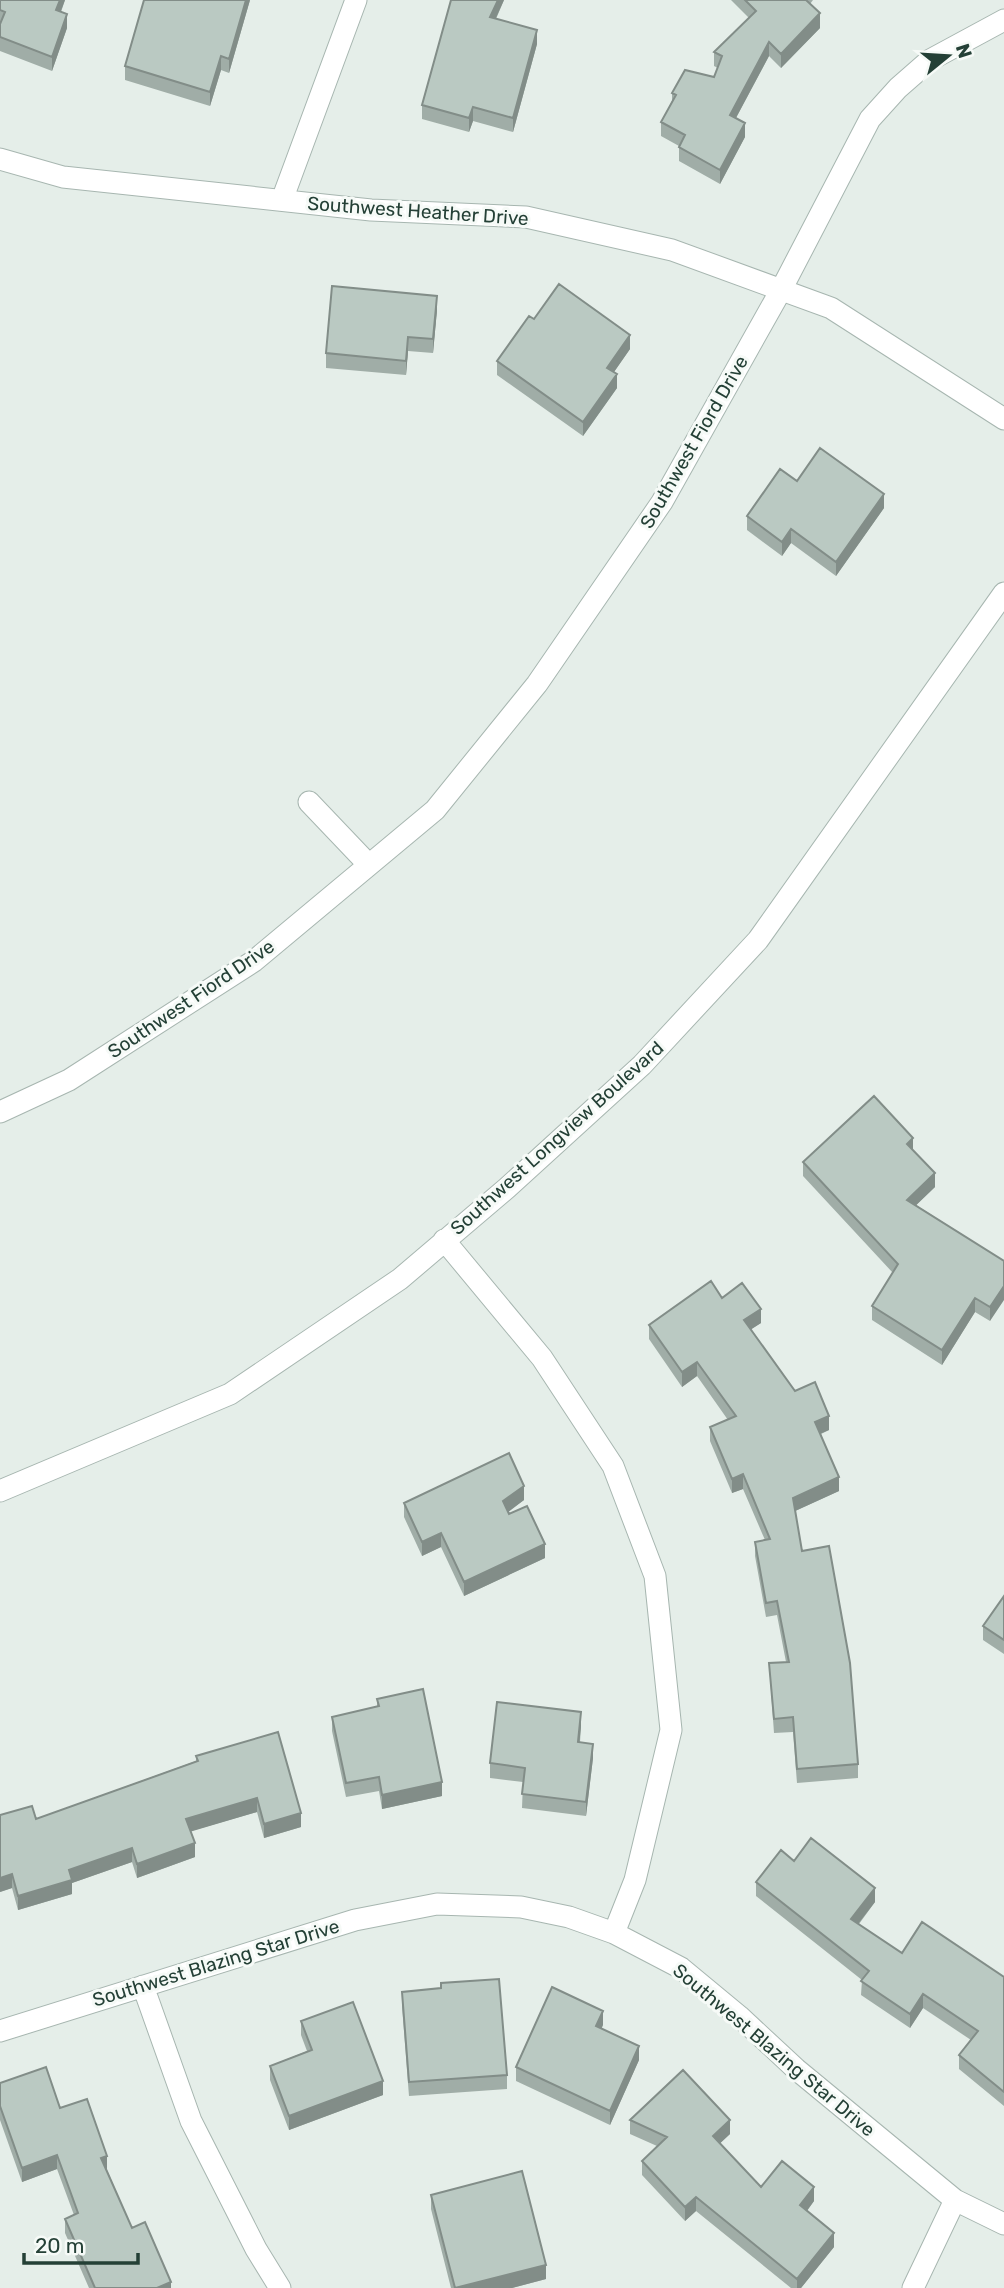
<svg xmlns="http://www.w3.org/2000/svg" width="1004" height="2288" viewBox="0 0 1004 2288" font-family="Rubik,sans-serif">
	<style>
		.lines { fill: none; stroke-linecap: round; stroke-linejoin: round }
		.minor-casing { stroke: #a7b6b0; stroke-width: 23 }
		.minor { stroke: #fff; stroke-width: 21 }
		.wall { fill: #a0ada7 }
		.shaded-wall { fill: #828d88 }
		.building { fill: #bac9c2; stroke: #828d88; stroke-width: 2 }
		.labels { text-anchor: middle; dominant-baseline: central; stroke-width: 6; stroke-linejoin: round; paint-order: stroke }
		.street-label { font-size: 19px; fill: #244036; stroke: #f6faf7 }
	</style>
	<rect width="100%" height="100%" fill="#e5eee9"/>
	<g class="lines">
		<defs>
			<path id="minor" d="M 0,159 L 63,177 L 371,210 L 526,217 L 672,250 L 831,308 L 1004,419
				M 282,200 L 356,0
				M 309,802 L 369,865
				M 0,1112 L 69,1080 L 254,961 L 435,810 L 537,684 L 662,502 L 781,290 L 870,119 L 898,88 L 930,60 L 1004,20
				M 444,1240 L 542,1358 L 613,1466 L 655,1576 L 671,1730 L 635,1880 L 614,1933
				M 0,1491 L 230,1394 L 400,1279 L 507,1188 L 642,1065 L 758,940 L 1004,593
				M 143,1986 L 191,2121 L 256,2249 L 280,2288
				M 0,2031 L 355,1920 L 437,1904 L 521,1907 L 569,1917 L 614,1933 L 681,1968 L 739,2016 L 796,2069 L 955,2200 L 1004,2224
				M 913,2288 L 955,2200"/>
		</defs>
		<use href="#minor" class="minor-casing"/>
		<use href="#minor" class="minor"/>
	</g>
	<path class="wall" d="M 0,0 L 65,0 L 61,12 L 67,28 L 52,71 L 0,51 Z
		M 250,0 L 229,73 L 221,70 L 210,106 L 125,80 L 125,66 Z
		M 451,0 L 504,0 L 496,19 L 537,44 L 513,132 L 473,121 L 469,132 L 422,119 L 422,105 Z
		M 731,0 L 813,0 L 810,4 L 820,28 L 781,68 L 769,56 L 736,118 L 745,137 L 720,184 L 679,161 L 679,146 L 661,136 L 661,122 L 672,101 L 672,93 L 714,77 L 718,68 L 714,66 L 714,52 L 749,18 Z
		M 437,310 L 433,353 L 408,351 L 406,375 L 326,368 L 326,353 Z
		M 534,319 L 630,349 L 614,372 L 617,388 L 583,436 L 497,375 L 497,361 Z
		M 797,481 L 884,508 L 836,576 L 791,543 L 782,556 L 747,530 L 747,516 Z
		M 913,1150 L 935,1187 L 916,1205 L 1004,1261 L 990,1321 L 975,1312 L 942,1365 L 872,1320 L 872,1306 L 893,1273 L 803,1176 L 803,1162 Z
		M 722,1298 L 761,1323 L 751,1329 L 795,1391 L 829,1430 L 821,1434 L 839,1491 L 795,1511 L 802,1551 L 858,1764 L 858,1778 L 797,1783 L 793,1732 L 774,1733 L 769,1663 L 786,1662 L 777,1615 L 766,1617 L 755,1556 L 755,1542 L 765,1540 L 743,1489 L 732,1493 L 710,1441 L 710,1427 L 728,1420 L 697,1376 L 682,1387 L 649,1339 L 649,1325 Z
		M 524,1500 L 508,1511 L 545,1558 L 464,1596 L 441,1547 L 422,1556 L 404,1517 L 404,1503 Z
		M 1004,1596 L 1004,1654 L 983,1640 L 983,1626 Z
		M 377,1699 L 442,1796 L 382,1809 L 379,1791 L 346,1797 L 332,1731 L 332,1717 L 377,1707 Z
		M 581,1726 L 580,1742 L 593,1758 L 586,1816 L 522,1808 L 523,1782 L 490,1778 L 490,1763 Z
		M 196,1756 L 301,1827 L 264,1838 L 257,1812 L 191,1831 L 195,1857 L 137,1878 L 132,1862 L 72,1883 L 72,1894 L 18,1910 L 12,1888 L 0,1892 L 36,1819 L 196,1761 Z
		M 794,1861 L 875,1902 L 859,1924 L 902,1953 L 1004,1977 L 1004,2106 L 959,2069 L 959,2055 L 971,2040 L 923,2008 L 910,2028 L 861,1995 L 862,1980 L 756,1896 L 756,1882 Z
		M 441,1988 L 507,2075 L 507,2089 L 409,2096 L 402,2006 L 402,1992 Z
		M 301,2021 L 383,2095 L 289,2130 L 270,2080 L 270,2066 L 307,2051 L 301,2035 Z
		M 603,2025 L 601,2029 L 639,2060 L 610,2125 L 516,2081 L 516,2067 Z
		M 0,2083 L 60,2108 L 107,2170 L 132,2228 L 171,2288 L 89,2288 L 65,2233 L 65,2219 L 74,2215 L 57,2169 L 22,2182 L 0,2120 Z
		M 630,2120 L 730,2134 L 720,2143 L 761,2187 L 814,2201 L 807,2211 L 834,2247 L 801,2288 L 791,2288 L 696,2211 L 685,2221 L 642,2175 L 642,2161 L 657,2146 L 630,2134 Z
		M 431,2195 L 546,2279 L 512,2288 L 451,2288 L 431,2209 Z"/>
	<path class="shaded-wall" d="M 60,0 L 65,0 L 56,24 L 56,10 Z
		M 246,0 L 250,0 L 229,73 L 229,59 Z
		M 498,0 L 504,0 L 490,31 L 490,17 Z
		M 820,13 L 820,28 L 781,68 L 781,54 Z
		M 67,14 L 67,28 L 52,71 L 52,57 Z
		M 537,30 L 537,44 L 513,132 L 513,118 Z
		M 769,42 L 769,56 L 730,129 L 730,115 Z
		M 221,56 L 221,70 L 210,106 L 210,92 Z
		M 473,107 L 473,121 L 469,132 L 469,118 Z
		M 745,123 L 745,137 L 720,184 L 720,170 Z
		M 437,296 L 437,310 L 433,353 L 433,339 Z
		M 630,335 L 630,349 L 607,382 L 607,368 Z
		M 408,337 L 408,351 L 406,375 L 406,361 Z
		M 617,374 L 617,388 L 583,436 L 583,422 Z
		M 884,494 L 884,508 L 836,576 L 836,562 Z
		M 791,529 L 791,543 L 782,556 L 782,542 Z
		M 913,1138 L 913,1152 L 907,1144 Z
		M 935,1173 L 935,1187 L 907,1214 L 907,1200 Z
		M 1004,1286 L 1004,1300 L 990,1321 L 990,1307 Z
		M 975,1298 L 975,1312 L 942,1365 L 942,1350 Z
		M 761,1309 L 761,1323 L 744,1334 L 744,1320 Z
		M 697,1362 L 697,1376 L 682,1387 L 682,1372 Z
		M 829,1416 L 829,1430 L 815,1436 L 815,1422 Z
		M 743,1474 L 743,1489 L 732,1493 L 732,1479 Z
		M 839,1477 L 839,1491 L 793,1512 L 793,1498 Z
		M 524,1486 L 524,1500 L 503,1516 L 503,1501 Z
		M 441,1533 L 441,1547 L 422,1556 L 422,1542 Z
		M 545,1544 L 545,1558 L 464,1596 L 464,1582 Z
		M 581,1712 L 581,1726 L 578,1756 L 578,1742 Z
		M 593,1744 L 593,1758 L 586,1816 L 586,1802 Z
		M 442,1782 L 442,1796 L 382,1809 L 382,1795 Z
		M 257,1798 L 257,1812 L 186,1833 L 186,1819 Z
		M 301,1813 L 301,1827 L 264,1838 L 264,1824 Z
		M 195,1843 L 195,1857 L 137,1878 L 137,1864 Z
		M 132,1848 L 132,1862 L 72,1883 L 72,1894 L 18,1910 L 18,1896 L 69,1870 Z
		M 12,1874 L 12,1888 L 0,1892 L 0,1878 Z
		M 875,1888 L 875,1902 L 851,1933 L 851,1919 Z
		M 923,1994 L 923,2008 L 910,2028 L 910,2014 Z
		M 603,2011 L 603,2025 L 596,2040 L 596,2026 Z
		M 639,2046 L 639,2060 L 610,2125 L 610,2111 Z
		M 383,2081 L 383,2095 L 289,2130 L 289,2116 Z
		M 730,2120 L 730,2134 L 713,2150 L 713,2136 Z
		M 57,2155 L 57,2169 L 22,2182 L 22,2168 Z
		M 107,2156 L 107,2170 L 101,2172 L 101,2158 Z
		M 814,2187 L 814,2201 L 800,2220 L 800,2205 Z
		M 696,2197 L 696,2211 L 685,2221 L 685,2207 Z
		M 834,2233 L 834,2247 L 801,2288 L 797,2288 L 797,2279 Z
		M 546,2265 L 546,2279 L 512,2288 L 457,2288 Z
		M 171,2282 L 171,2288 L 157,2288 Z"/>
	<path class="building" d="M 0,0 L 60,0 L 56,10 L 67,14 L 52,57 L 0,37 L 0,24 L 5,12 L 0,10 Z
		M 144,0 L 246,0 L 229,59 L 221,56 L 210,92 L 125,66 Z
		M 451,0 L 498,0 L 490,17 L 537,30 L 513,118 L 473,107 L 469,118 L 422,105 Z
		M 745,0 L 806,0 L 820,13 L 781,54 L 769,42 L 730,115 L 745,123 L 720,170 L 679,147 L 685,135 L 661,122 L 676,95 L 672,93 L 685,70 L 714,77 L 722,56 L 714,52 L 756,11 Z
		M 559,284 L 630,335 L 607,368 L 617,374 L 583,422 L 497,361 L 529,316 L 534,319 Z
		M 332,286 L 437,296 L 433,339 L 408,337 L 406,361 L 326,353 Z
		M 820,448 L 884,494 L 836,562 L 791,529 L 782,542 L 747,516 L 780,469 L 797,481 Z
		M 874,1096 L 913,1138 L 907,1144 L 935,1173 L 907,1200 L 1004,1261 L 1004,1286 L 990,1307 L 975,1298 L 942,1350 L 872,1306 L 898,1264 L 803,1162 Z
		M 711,1281 L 722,1298 L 742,1283 L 761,1309 L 744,1320 L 795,1391 L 815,1382 L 829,1416 L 815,1422 L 839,1477 L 793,1498 L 802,1551 L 829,1546 L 850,1663 L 858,1764 L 797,1769 L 793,1717 L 774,1719 L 769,1663 L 789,1662 L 777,1601 L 766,1603 L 755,1542 L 770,1539 L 743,1474 L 732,1479 L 710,1427 L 736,1416 L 697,1362 L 682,1372 L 649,1325 Z
		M 509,1453 L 524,1486 L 503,1501 L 509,1514 L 527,1506 L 545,1544 L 464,1582 L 441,1533 L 422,1542 L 404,1503 Z
		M 1004,1596 L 1004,1640 L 983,1626 Z
		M 423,1689 L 442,1782 L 382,1795 L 379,1777 L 346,1783 L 332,1717 L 379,1706 L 377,1699 Z
		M 497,1702 L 581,1712 L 578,1742 L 593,1744 L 586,1802 L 522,1794 L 525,1768 L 490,1763 Z
		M 278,1732 L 301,1813 L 264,1824 L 257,1798 L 186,1819 L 195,1843 L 137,1864 L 132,1848 L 69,1870 L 72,1880 L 18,1896 L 12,1874 L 0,1878 L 0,1815 L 32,1806 L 36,1819 L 198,1761 L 196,1756 Z
		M 811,1838 L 875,1888 L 851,1919 L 902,1953 L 922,1922 L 1004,1977 L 1004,2092 L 959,2055 L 978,2031 L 923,1994 L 910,2014 L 861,1981 L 869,1971 L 756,1882 L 781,1850 L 794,1861 Z
		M 499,1979 L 507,2075 L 409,2082 L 402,1992 L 441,1988 L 441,1983 Z
		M 552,1987 L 603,2011 L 596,2026 L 639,2046 L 610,2111 L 516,2067 Z
		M 353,2002 L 383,2081 L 289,2116 L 270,2066 L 312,2050 L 301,2021 Z
		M 46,2067 L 60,2108 L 87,2099 L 107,2156 L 101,2158 L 132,2228 L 145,2222 L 171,2282 L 157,2288 L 95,2288 L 65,2219 L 78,2213 L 57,2155 L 22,2168 L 0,2106 L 0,2083 Z
		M 683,2070 L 730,2120 L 713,2136 L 761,2187 L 782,2161 L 814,2187 L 800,2205 L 834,2233 L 797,2279 L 696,2197 L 685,2207 L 642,2161 L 667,2137 L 630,2120 Z
		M 522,2171 L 546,2265 L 455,2288 L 431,2195 Z"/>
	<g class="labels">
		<g class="street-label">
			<text transform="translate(418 211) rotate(4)">Southwest Heather Drive</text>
			<text transform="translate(694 442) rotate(-60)">Southwest Fiord Drive</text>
			<text transform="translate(191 999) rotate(-34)">Southwest Fiord Drive</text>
			<text transform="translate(557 1138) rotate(-42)">Southwest Longview Boulevard</text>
			<text transform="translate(216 1963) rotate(-17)">Southwest Blazing Star Drive</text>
			<text transform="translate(774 2050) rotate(40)">Southwest Blazing Star Drive</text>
		</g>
	</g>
	<g transform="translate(948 56) rotate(72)" stroke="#f6faf7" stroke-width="5" paint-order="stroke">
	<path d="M0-5L12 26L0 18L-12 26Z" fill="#244036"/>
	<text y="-10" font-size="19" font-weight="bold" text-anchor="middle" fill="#244036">N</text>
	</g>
	<path d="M24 2253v10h114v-10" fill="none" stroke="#244036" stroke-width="3.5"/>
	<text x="35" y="2253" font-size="21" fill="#244036" stroke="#f6faf7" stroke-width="5" paint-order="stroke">20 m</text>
</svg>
